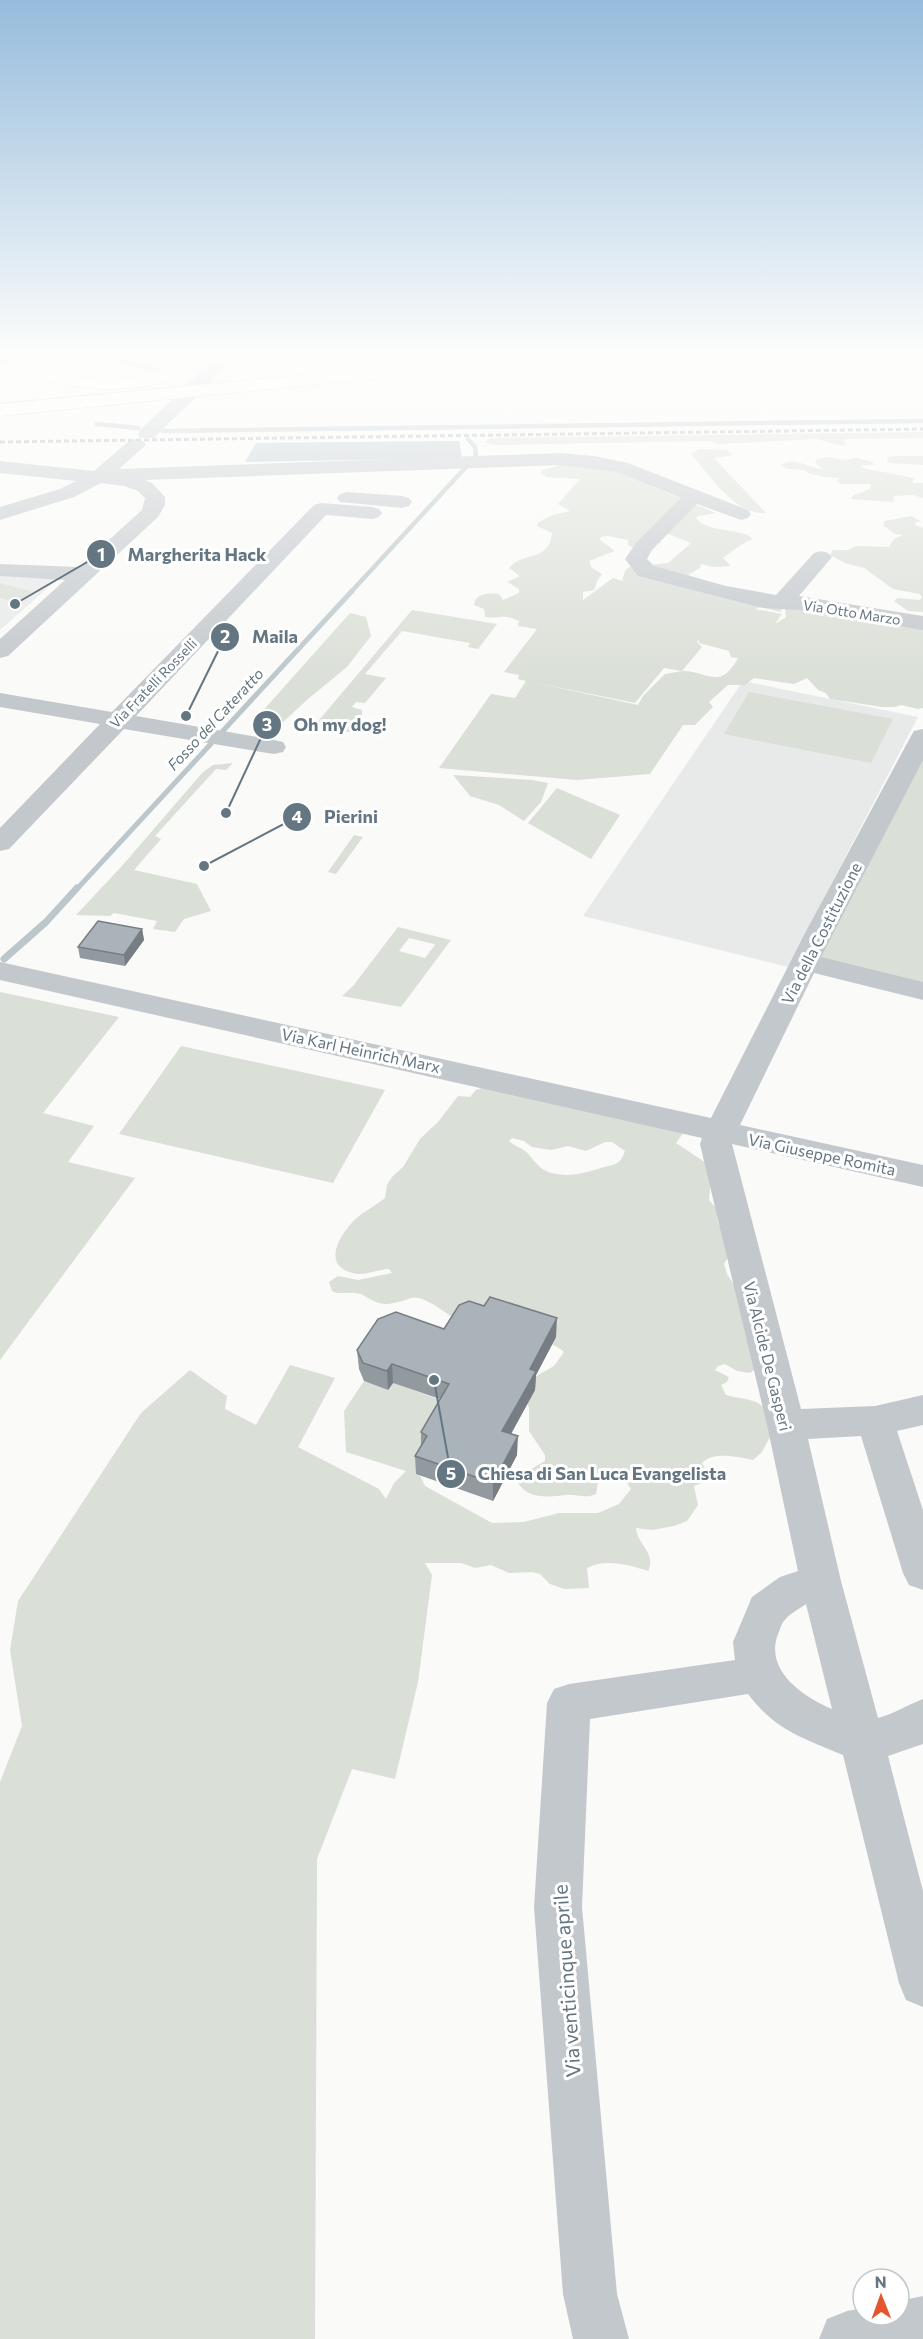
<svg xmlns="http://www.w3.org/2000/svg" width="923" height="2339" viewBox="0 0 923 2339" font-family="Commissioner,sans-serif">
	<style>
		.built { fill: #e8e9e9 }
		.green { fill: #dadfd7; fill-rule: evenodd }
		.water { fill: #bbc7cb }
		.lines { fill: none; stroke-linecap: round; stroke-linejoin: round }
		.stream-far2 { stroke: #bbc7cb; stroke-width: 4.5 }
		.stream-far1 { stroke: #bbc7cb; stroke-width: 5 }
		.stream { stroke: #bbc7cb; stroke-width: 7 }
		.major-casing { stroke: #b5babe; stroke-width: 1 }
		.highway-casing { stroke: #b4b9bd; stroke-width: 1 }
		.minor { fill: #c3c8cc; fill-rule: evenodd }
		.major { fill: #fff; fill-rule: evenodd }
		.highway { fill: #fff; fill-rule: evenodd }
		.rail { stroke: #a2aab0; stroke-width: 3; stroke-dasharray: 5 3; stroke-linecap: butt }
		.wall { fill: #929a9f }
		.shaded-wall { fill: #777d82 }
		.building { fill: #aab3b9; stroke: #777d82; stroke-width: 1.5 }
		.labels { text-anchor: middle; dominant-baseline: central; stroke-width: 6; stroke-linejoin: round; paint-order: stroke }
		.far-street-label { font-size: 14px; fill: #657683; stroke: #fff }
		.far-water-label { font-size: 15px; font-style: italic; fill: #60757c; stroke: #fff }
		.street-label { font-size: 16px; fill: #657683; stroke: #fff }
		.near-street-label { font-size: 20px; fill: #657683; stroke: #fff }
		.leader { fill: none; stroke: #657683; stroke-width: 2 }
		.callout-dot { fill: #657683; stroke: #fff; stroke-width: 2 }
		.mark-label { font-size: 18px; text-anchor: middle; font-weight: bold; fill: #fff }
		.callout-label { font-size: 18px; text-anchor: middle; font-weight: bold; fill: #657683; stroke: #fff; stroke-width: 6; stroke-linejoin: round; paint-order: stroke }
	</style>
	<rect width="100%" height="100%" fill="#fafaf8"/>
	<path class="built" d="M 336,356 L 445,356 L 338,366 Z
		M 0,574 L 59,578 L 0,630 Z
		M 743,681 L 918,717 L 788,967 L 583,916 Z"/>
	<path class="green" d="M 923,432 L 923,438 L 847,439 L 844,441 L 846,445 L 842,446 L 817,439 L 719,444 L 709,441 L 494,445 L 484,442 L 491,438 Z
		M 699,449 L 727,450 L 733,455 L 714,458 L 766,513 C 735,516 710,475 691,454 Z
		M 892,456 L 923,456 L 923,465 L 888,463 L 887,457 Z
		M 830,457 L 842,460 L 856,458 L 873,462 L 873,465 L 861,465 L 863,468 L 914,478 L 913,483 L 923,483 L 923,498 L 913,495 L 894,496 L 893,502 L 852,499 L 852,496 L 870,489 L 871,484 L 840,484 L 837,480 L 840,478 C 826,477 818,477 805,471 C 796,467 788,472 781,465 C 793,455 810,469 823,469 L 815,463 L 817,459 Z
		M 564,464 L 597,464 L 716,513 L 698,516 L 696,518 C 707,534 742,527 753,539 C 741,543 733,551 723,558 L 731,566 L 713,567 L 701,564 L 700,568 L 688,575 L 785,607 L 780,612 L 761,607 L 755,609 L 782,614 L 775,624 L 786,617 L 785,609 L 791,605 L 848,614 L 848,618 L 923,627 L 923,708 L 918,709 L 901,705 L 895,707 L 882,707 L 830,699 L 826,693 L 818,690 L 807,678 L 794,684 L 754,678 L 745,685 L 728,685 L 709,702 L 713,707 L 695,725 L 683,725 L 650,774 L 577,780 L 439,768 L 491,694 L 515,698 L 526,681 L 518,679 L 519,675 L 504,672 L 537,629 L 518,626 L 519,621 C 502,613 500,619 485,617 L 484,609 L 474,605 C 475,593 489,593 499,594 L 503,600 L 519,593 L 519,589 L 507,582 L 520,576 L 509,568 C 524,550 549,563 552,533 L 537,526 L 537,523 L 553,515 L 570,511 L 558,504 L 580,479 L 547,477 L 541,473 L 543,470 ZM 668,534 L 691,543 L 668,563 L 629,567 L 625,571 L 622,581 L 613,578 L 583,600 L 583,592 L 594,590 L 597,581 L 602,574 L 592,568 L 589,561 L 615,551 L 600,540 L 601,537 L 608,536 L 628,540 L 628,545 L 634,548 L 660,543 L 662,536 ZM 699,639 L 699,643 L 729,651 L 731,657 L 738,658 C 720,692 706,670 682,671 L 702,647 L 697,642 ZM 664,668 L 682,671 L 665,674 L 643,696 L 638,705 L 532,682 L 635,703 Z
		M 911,516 L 921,522 L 916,522 L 915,525 L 923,528 L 923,612 L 908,611 L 894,601 L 898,598 L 919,600 L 922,598 L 920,594 L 893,589 L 864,568 L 845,563 L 830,555 L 833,550 L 848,550 L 856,546 L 889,547 L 894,539 L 903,535 L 895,534 L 883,525 L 885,521 Z
		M 0,583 L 33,592 L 16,602 L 0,598 Z
		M 412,610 L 497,624 L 478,649 L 468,647 L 470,643 L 402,631 L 365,674 L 386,678 L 365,703 L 356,702 L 352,707 L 362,710 L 362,724 L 350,732 L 309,732 Z
		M 350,613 L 366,617 L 371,636 L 347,667 L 308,699 L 270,734 L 257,734 L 252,723 Z
		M 749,692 L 893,719 L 871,763 L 724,734 Z
		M 923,746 L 923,984 L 814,958 Z
		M 233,763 L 226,770 L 216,769 L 155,836 L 161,839 L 134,870 L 197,884 L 211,911 L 184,919 L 175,932 L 153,929 L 157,921 L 114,913 L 110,916 L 76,915 L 121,867 L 203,772 L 213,765 Z
		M 453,775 L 532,780 L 548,783 L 541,802 L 524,821 L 499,805 L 470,796 Z
		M 557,788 L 620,815 L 591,859 L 528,823 Z
		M 354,835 L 363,837 L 336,874 L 328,872 Z
		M 398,927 L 451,940 L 401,1007 L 342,996 L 353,986 ZM 409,938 L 434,944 L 435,945 L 425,958 L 399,951 Z
		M 0,992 L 119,1017 L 43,1113 L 94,1126 L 68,1162 L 135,1178 L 0,1360 Z
		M 181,1046 L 385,1090 L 333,1183 L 119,1134 Z
		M 493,1084 L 684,1132 L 676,1143 L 712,1167 L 709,1200 L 716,1208 L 718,1222 L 732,1251 L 724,1264 L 727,1274 L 736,1288 L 760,1366 L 750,1373 L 737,1371 L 725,1364 L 718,1366 L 715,1370 L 729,1377 L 727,1382 L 721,1385 L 726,1395 C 756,1403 765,1396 773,1431 L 762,1452 L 753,1460 C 738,1457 714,1451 702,1463 L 709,1475 L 707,1481 L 694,1486 L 698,1505 L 687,1521 L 674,1526 L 652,1530 L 636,1528 C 637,1544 657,1554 648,1571 C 630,1565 605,1558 587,1568 L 589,1588 L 564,1589 L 550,1584 L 540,1574 L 532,1572 L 509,1573 L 491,1565 L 475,1568 L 461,1563 L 425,1563 L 432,1575 L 418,1682 L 395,1779 L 352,1769 L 317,1859 L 315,2339 L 0,2339 L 0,1782 L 22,1726 L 10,1650 L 18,1601 L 141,1413 L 190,1370 L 227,1396 L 225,1409 L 256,1425 L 290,1365 L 335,1378 L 298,1447 L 379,1489 L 386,1499 L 394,1483 L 406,1471 L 346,1452 L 344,1411 L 364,1381 L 388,1390 L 393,1383 L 449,1403 L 418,1471 L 425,1486 L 492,1523 L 524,1522 L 559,1513 L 598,1513 L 619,1504 L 631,1489 L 625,1480 L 611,1478 L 598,1482 L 596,1494 C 586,1499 577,1494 566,1495 C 549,1497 527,1500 517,1481 L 521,1475 L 545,1461 L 545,1455 L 529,1431 L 529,1408 L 525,1398 L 533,1378 L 554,1366 L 564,1352 C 553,1338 474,1323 453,1317 C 443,1312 423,1294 411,1298 C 401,1301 390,1306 379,1303 C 372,1301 367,1297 361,1294 C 354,1292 345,1293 337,1293 L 332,1291 L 329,1282 L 338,1276 L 358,1280 L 392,1273 L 389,1269 C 379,1269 367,1275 357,1274 C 325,1268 334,1245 349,1226 C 358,1214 374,1207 385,1198 L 387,1185 L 392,1177 L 403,1167 L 420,1139 L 438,1122 L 458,1096 L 470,1097 L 476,1090 ZM 512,1138 L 524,1141 L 532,1147 L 551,1150 L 568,1146 L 586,1151 L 605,1142 L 612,1142 L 625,1151 C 620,1166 614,1164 601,1168 C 582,1174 559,1180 541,1168 C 535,1163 531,1156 525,1151 C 520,1147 514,1146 509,1141 Z"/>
	<path class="water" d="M 449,441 L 459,441 L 462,458 L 245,462 L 256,443 Z"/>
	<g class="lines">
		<path class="stream-far2" d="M 0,362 C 54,355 105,353 157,370
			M 97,424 L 138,428
			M 163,431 L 923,421
			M 468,439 L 475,447 L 476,456 L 473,459
			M 351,592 L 466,467"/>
		<path class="stream-far1" d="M 76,890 L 352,591"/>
		<path class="stream" d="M 4,959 L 46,922 L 77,888"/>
		<defs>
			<path id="major" d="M 504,356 L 562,356 L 559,360 L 553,361 L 0,416 L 0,404 Z"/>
			<path id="highway" d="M 24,356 L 41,356 C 65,393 161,381 191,356 L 210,356 C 182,395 76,397 38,375 C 32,371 28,362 24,356 Z"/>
		</defs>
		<use href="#major" class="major-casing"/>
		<use href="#highway" class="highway-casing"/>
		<path class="minor" d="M 214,356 L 232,356 C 210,387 180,411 154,438 L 140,438 L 138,434 L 140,430 C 166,405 191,383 214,356 Z
			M 136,439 L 143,441 L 146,445 L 119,469 L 560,453 L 594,456 L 628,463 L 748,510 L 751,514 L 748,518 L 741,520 L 697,504 L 652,550 L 647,559 L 654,566 L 726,586 L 776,595 L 814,553 L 821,551 L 828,553 L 832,557 L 799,596 L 923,616 L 923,630 L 800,610 L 763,608 L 638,576 L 625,559 L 636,543 L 681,498 L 616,472 L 560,465 L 145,480 L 152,483 L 165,497 L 165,505 L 158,517 L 8,656 L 0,658 L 0,639 L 65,580 L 0,576 L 0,564 L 79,567 L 142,510 L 145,498 L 138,491 L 124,486 L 101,483 L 74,497 L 0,520 L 0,507 L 60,489 L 76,481 L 0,473 L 0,461 L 94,471 L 129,441 Z
			M 347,492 L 402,496 L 409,498 L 412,502 L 409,506 L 402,508 L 340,502 L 337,498 L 340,494 Z
			M 321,503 L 372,507 L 379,509 L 382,513 L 379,517 L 372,519 L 326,515 L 136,716 L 274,740 L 283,742 L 286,747 L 283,752 L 274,754 L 124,729 L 9,849 L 0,851 L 0,828 L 100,724 L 0,707 L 0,693 L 112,712 L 314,505 Z
			M 923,729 L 923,760 L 821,957 L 923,982 L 923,1000 L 814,973 L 740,1125 L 923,1165 L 923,1187 L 732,1144 L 801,1409 L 875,1406 L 923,1395 L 923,1425 L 897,1431 L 923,1510 L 923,1590 L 909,1585 L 903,1573 L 861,1436 L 808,1439 L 841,1581 L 878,1718 C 894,1714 907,1705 923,1699 L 923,1744 L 888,1756 L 923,1891 L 923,2007 L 906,2000 L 899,1983 L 843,1755 C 803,1738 775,1730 748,1694 L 590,1719 L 582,1907 L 617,2294 L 629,2339 L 573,2339 L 563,2294 L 534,1907 L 547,1703 L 554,1689 L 569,1684 L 735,1660 L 733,1642 L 752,1597 L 780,1577 L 798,1571 L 767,1425 L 700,1144 L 702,1138 L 0,980 L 0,962 L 711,1118 L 804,935 L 911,736 L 914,731 ZM 806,1604 L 832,1709 C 803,1697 764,1670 778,1634 C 780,1630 781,1624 784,1621 C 789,1614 799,1609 806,1604 Z
			M 923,2296 L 923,2339 L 819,2339 L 827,2319 L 847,2311 L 863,2308 L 863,2315 L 899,2315 L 899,2301 Z"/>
		<use href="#major" class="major"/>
		<use href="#highway" class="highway"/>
		<path class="rail" d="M 0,442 L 923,429"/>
	</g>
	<path class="wall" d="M 142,929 L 144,940 L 125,966 L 80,958 L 78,947 Z
		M 444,1329 L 556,1337 L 536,1375 L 535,1390 L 511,1434 L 517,1455 L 493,1501 L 416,1474 L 415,1456 L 421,1446 L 421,1432 L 440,1399 L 393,1383 L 388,1390 L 364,1381 L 359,1369 L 357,1350 Z"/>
	<path class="shaded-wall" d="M 142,929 L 144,940 L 125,966 L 124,955 Z
		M 557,1318 L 556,1337 L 536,1375 L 535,1390 L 502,1450 L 502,1431 L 530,1369 Z
		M 392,1364 L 393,1383 L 388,1390 L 387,1371 Z
		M 518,1436 L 517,1455 L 493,1501 L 493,1483 Z"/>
	<path class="building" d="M 98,921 L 142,929 L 124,955 L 78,947 Z
		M 490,1297 L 557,1318 L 530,1369 L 536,1371 L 502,1431 L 518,1436 L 493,1483 L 415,1456 L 427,1436 L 421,1432 L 449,1384 L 392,1364 L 387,1371 L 363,1363 L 357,1350 L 378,1319 L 396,1312 L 444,1329 L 459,1305 L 469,1301 L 484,1306 Z"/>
	<linearGradient id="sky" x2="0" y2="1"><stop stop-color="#96bcdc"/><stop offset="0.52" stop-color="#fdfdfc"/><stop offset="1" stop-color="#fdfdfc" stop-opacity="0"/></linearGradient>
	<rect width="923" height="683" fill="url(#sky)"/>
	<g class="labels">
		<g class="far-street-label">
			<text transform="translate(852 612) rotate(9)">Via Otto Marzo</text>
			<text transform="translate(153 683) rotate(-46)">Via Fratelli Rosselli</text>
		</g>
		<g class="far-water-label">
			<text transform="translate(215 719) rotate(-47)">Fosso del Cateratto</text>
		</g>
		<g class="street-label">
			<text transform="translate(821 933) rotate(-63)">Via della Costituzione</text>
			<text transform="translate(361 1050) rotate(12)">Via Karl Heinrich Marx</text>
			<text transform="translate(822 1154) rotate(12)">Via Giuseppe Romita</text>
			<text transform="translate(768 1356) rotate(76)">Via Alcide De Gasperi</text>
		</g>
		<g class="near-street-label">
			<text transform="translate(566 1981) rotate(-94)">Via venticinque aprile</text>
		</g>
	</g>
	<path class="leader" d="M15 604L101 554M186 716L225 637M226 813L267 725M204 866L297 817M434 1380L451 1474"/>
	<g class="callout-dot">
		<circle cx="15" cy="604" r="6"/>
		<circle cx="186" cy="716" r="6"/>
		<circle cx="226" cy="813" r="6"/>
		<circle cx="204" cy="866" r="6"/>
		<circle cx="434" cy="1380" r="6"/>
		<circle cx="101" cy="554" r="15"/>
		<circle cx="225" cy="637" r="15"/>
		<circle cx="267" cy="725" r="15"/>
		<circle cx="297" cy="817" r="15"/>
		<circle cx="451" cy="1474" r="15"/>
	</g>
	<g class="mark-label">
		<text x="101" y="561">1</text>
		<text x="225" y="643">2</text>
		<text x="267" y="731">3</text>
		<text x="297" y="823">4</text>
		<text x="451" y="1480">5</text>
	</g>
	<g class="callout-label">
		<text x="197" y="561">Margherita Hack</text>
		<text x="275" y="643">Maila</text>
		<text x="340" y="731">Oh my dog!</text>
		<text x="351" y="823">Pierini</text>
		<text x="602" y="1480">Chiesa di San Luca Evangelista</text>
	</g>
	<g transform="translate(881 2297) rotate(359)"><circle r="28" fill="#ffffff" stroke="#c1c8cd" stroke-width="1.5"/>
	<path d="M0-4.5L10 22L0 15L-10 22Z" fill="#e4572e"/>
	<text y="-9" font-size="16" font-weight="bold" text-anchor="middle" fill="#657683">N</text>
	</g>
</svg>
